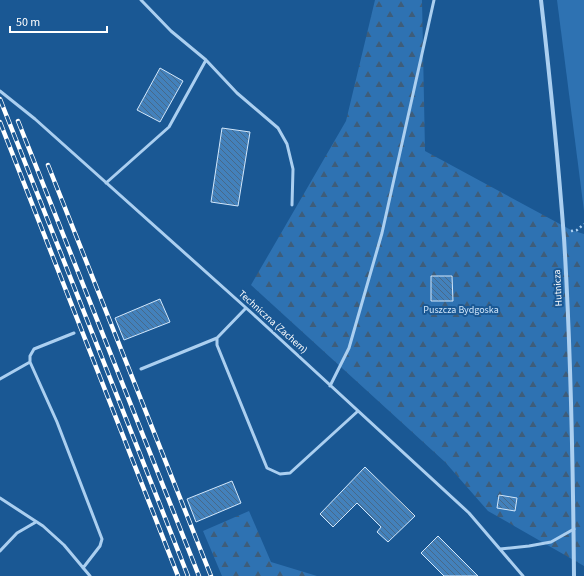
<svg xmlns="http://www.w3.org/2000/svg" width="584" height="576" viewBox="0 0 584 576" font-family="'Source Sans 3',sans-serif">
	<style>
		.green { fill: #2e72b2 }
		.forest { fill: url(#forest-firs) }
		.building { fill: url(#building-back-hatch); stroke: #d2e7fb }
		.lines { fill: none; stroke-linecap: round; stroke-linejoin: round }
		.path { stroke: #abcff0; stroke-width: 2.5; stroke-dasharray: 2 3; stroke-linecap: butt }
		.service { stroke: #abcff0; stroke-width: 3 }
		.minor { stroke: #abcff0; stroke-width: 4 }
		.rail-casing { stroke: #fff; stroke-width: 4.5 }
		.rail { stroke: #1a5894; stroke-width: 3; stroke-dasharray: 9; stroke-linecap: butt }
		.labels { text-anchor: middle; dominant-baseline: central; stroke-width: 4; stroke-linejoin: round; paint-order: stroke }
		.street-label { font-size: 10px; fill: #fff; stroke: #1a5894 }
		.park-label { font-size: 10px; fill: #d2e7fb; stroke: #1a5894 }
	</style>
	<defs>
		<pattern id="forest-firs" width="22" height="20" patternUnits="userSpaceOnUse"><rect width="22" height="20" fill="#2e72b2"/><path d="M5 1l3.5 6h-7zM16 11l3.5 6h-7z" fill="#3e5d7a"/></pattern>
		<pattern id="building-back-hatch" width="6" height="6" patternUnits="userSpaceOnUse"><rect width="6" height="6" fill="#4381bb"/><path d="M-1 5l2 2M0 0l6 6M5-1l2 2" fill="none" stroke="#476989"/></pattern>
	</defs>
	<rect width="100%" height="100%" fill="#1a5894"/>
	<path class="green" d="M 557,0 L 584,0 L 584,211 Z"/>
	<path class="forest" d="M 375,0 L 422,0 L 425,151 L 571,230 L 584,234 L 584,566 L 488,511 L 445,462 L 251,285 L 346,121 Z
		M 249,511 L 271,562 L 317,576 L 222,576 L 203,531 Z"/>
	<path class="building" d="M 160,68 L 183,81 L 160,122 L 137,110 Z
		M 222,128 L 250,132 L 238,206 L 211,202 Z
		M 431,276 L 452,276 L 453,301 L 431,301 Z
		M 160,299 L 170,322 L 124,340 L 115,318 Z
		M 365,467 L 415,516 L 388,542 L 377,532 L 381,527 L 357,503 L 333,527 L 320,514 Z
		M 232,481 L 241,503 L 196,522 L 187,499 Z
		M 499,495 L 517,498 L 515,511 L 497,508 Z
		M 438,536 L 478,576 L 444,576 L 421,553 Z"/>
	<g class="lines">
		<path class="path" d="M 571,231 L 577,230 L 584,224"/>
		<path class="service" d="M 141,0 L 171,31 L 206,60 L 237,93 L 278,128 L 287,144 L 293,169 L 292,205
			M 0,91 L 35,119 L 254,315 L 469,513 L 523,576
			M 106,183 L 169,127 L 206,60
			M 246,308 L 217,338 L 217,345 L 267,468 L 280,474 L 290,473 L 358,411
			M 30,362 L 57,422 L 102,539 L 100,546 L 83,568
			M 141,369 L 217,338
			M 0,379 L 30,362 L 30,356 L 34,349 L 74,333
			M 330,386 L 349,348 L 382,233 L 434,0
			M 0,498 L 43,526 L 64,545 L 90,576
			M 500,549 L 529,546 L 551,542 L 574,529
			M 0,551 L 17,533 L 36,522"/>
		<path class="minor" d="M 541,0 C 550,79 558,158 564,238 C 571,350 573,463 574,576"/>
		<defs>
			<path id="rail" d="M 0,99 L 188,576
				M 18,121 L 199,576
				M 0,122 L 178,576
				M 48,165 L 211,576"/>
		</defs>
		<use href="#rail" class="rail-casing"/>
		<use href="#rail" class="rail"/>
	</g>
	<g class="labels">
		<g class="street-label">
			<text transform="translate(558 288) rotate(-93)">Hutnicza</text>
			<text transform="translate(273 322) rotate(42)">Techniczna (Zachem)</text>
		</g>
		<g class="park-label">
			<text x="461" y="310">Puszcza Bydgoska</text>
		</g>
	</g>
	<path d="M10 26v6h97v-6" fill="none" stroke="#ffffff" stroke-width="2"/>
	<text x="16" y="26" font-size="12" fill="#ffffff" stroke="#1a5894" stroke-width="3" paint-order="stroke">50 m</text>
</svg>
